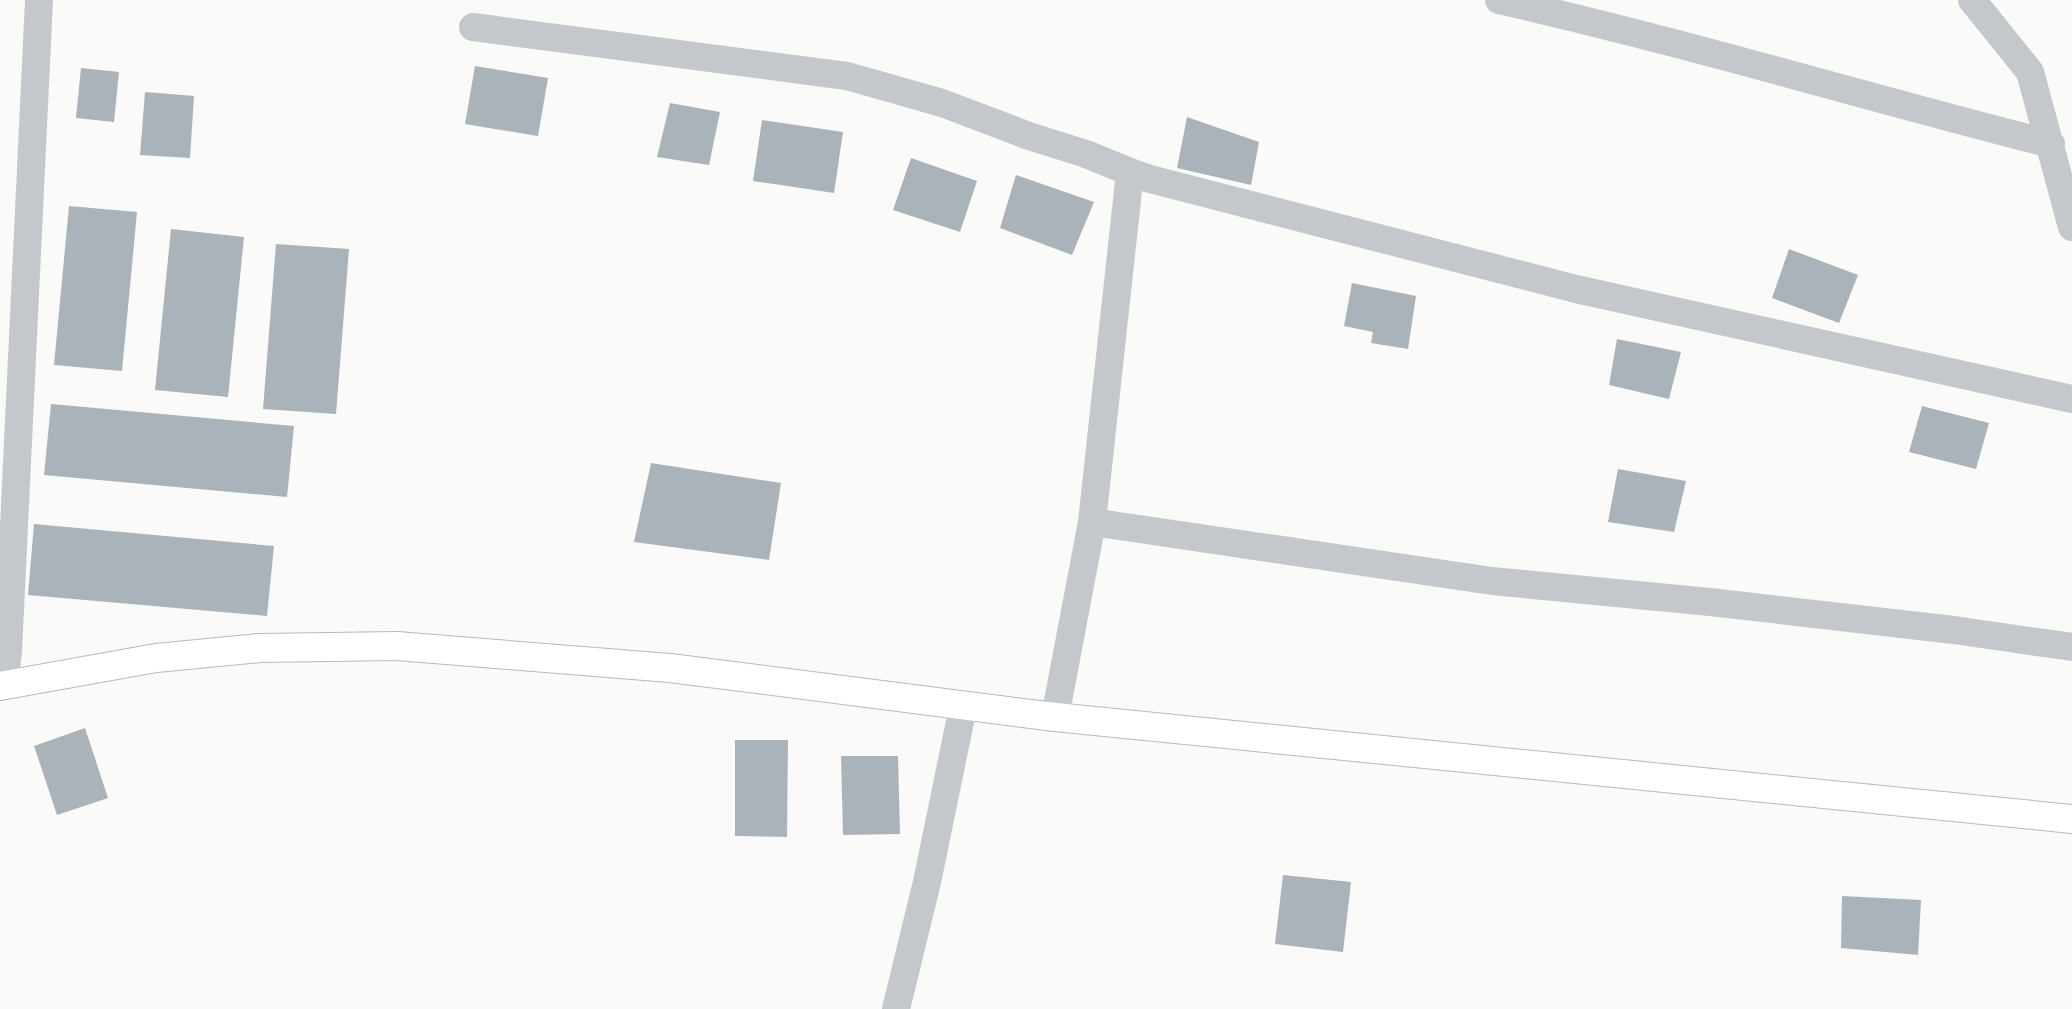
<svg xmlns="http://www.w3.org/2000/svg" width="2072" height="1009" viewBox="0 0 2072 1009" font-family="Raleway,sans-serif">
	<style>
		.building { fill: #aab3b9 }
		.lines { fill: none; stroke-linecap: round; stroke-linejoin: round }
		.secondary-casing { stroke: #b3babf; stroke-width: 30 }
		.minor { stroke: #c3c8cc; stroke-width: 28 }
		.secondary { stroke: #fff; stroke-width: 28 }
	</style>
	<rect width="100%" height="100%" fill="#fafaf8"/>
	<path class="building" d="M 475,66 L 548,78 L 538,136 L 465,124 Z
		M 81,68 L 119,72 L 114,122 L 76,118 Z
		M 145,92 L 194,96 L 190,158 L 140,155 Z
		M 670,103 L 720,112 L 709,165 L 657,157 Z
		M 1187,117 L 1259,142 L 1251,185 L 1177,168 Z
		M 762,120 L 843,132 L 834,193 L 753,181 Z
		M 911,158 L 977,181 L 960,232 L 893,210 Z
		M 1016,175 L 1094,202 L 1072,255 L 1000,228 Z
		M 69,206 L 137,212 L 122,371 L 54,365 Z
		M 171,229 L 244,237 L 228,397 L 155,390 Z
		M 276,244 L 349,249 L 336,414 L 263,409 Z
		M 1789,249 L 1858,275 L 1839,323 L 1772,298 Z
		M 1352,283 L 1416,296 L 1408,349 L 1371,343 L 1373,332 L 1344,326 Z
		M 1617,339 L 1681,352 L 1669,399 L 1609,385 Z
		M 51,404 L 294,426 L 287,497 L 44,475 Z
		M 1922,406 L 1989,423 L 1976,469 L 1909,452 Z
		M 651,463 L 781,483 L 769,560 L 634,542 Z
		M 1618,469 L 1686,481 L 1674,532 L 1608,522 Z
		M 34,524 L 274,546 L 267,616 L 28,595 Z
		M 85,728 L 108,798 L 57,815 L 34,746 Z
		M 735,740 L 788,740 L 787,837 L 735,836 Z
		M 841,756 L 898,756 L 900,834 L 843,835 Z
		M 1283,875 L 1351,882 L 1343,952 L 1275,944 Z
		M 1842,896 L 1921,900 L 1918,955 L 1841,948 Z"/>
	<g class="lines">
		<defs>
			<path id="secondary" d="M 0,686 L 156,658 L 260,648 L 397,646 L 670,668 L 1055,717 L 2072,819"/>
		</defs>
		<use href="#secondary" class="secondary-casing"/>
		<path class="minor" d="M 1499,0 C 1684,42 1866,97 2051,144
			M 1972,0 L 2030,72 L 2072,227
			M 473,27 L 847,76 L 942,103 L 1029,136 L 1086,154 L 1130,172
			M 1092,522 L 1492,581 L 1710,602 L 1954,630 L 2072,647
			M 4,685 L 8,652 L 39,0
			M 1055,717 L 1092,522 L 1130,172 L 1150,179 L 1576,289 L 2072,399
			M 896,1009 L 927,882 L 963,707"/>
		<use href="#secondary" class="secondary"/>
	</g>
</svg>
